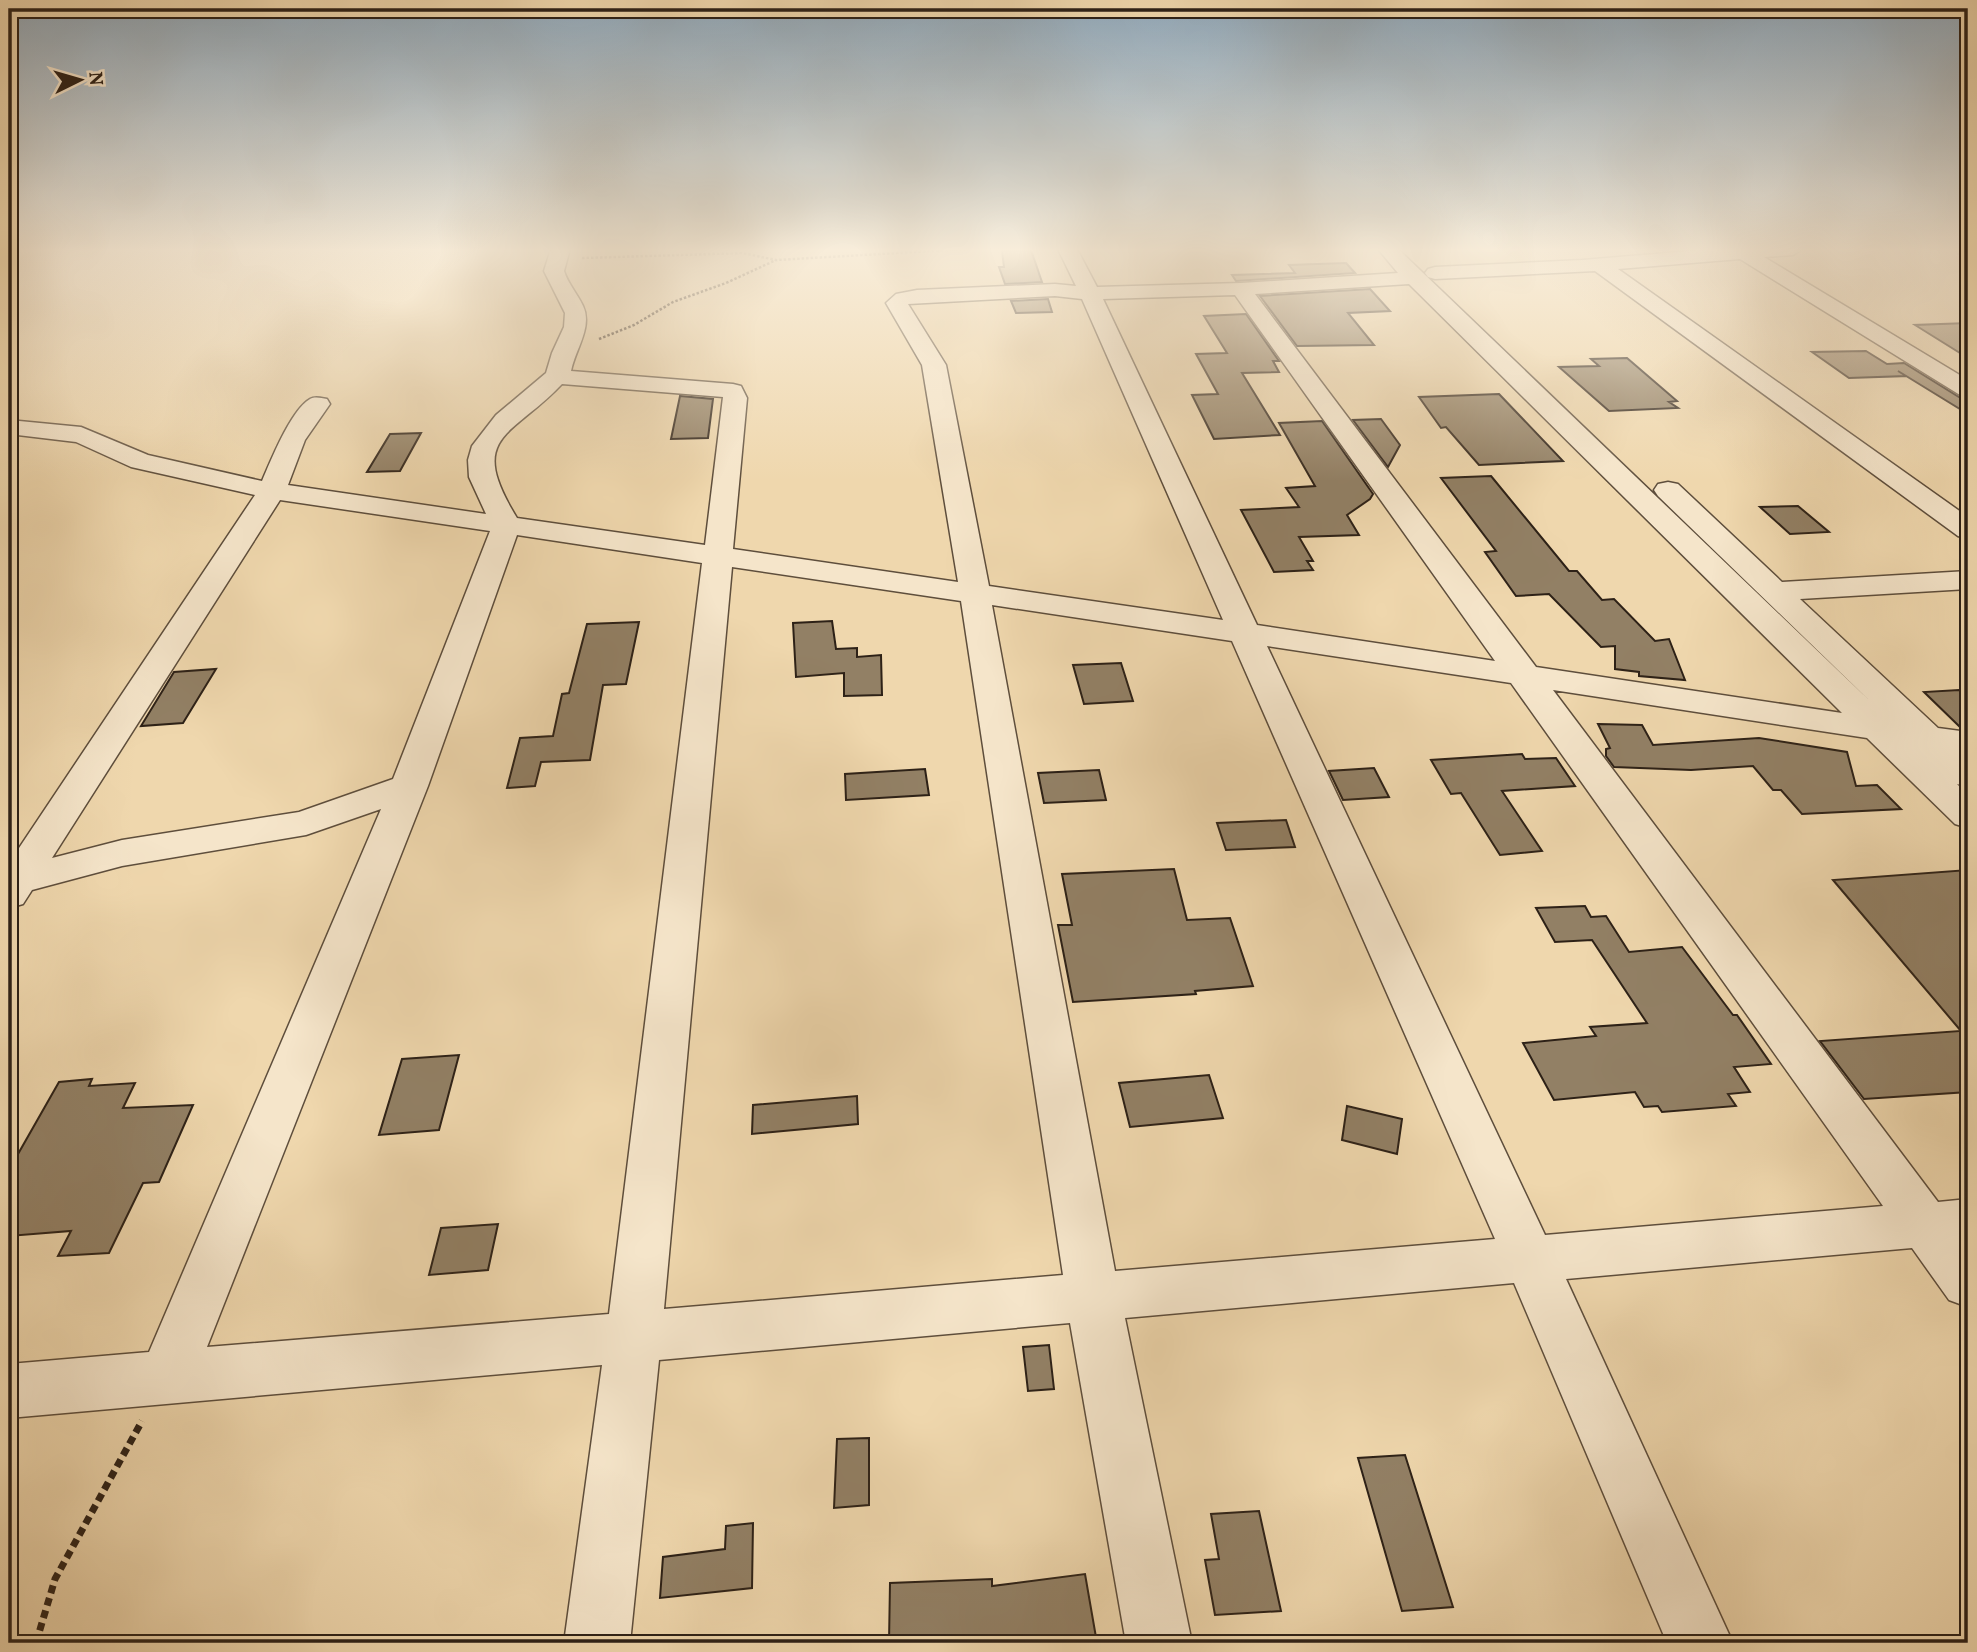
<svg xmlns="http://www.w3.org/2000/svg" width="1977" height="1652" viewBox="0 0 1977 1652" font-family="Vollkorn,serif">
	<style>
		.building { fill: #928065; stroke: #2d2117; stroke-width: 2 }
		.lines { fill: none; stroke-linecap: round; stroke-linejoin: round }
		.minor-casing { stroke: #5e4e3c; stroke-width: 3 }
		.path-far1 { stroke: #2d2117; stroke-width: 2.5; stroke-dasharray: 2.5 2; stroke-linecap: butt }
		.path { stroke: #2d2117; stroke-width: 7; stroke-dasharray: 8 5; stroke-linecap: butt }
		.minor { fill: #f5e5ca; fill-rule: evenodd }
	</style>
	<rect width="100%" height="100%" fill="#efd7ad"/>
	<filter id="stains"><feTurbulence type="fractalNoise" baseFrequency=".00286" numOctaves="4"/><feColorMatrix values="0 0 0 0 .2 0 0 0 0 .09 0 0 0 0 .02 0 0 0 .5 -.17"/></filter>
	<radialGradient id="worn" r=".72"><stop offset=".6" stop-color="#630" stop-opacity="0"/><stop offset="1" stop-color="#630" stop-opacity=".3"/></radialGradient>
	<path class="building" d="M 1031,250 L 1042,282 L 1005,284 L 999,267 L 1004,267 L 1002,251 Z
		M 1346,263 L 1355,273 L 1236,281 L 1232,275 L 1295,273 L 1289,265 Z
		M 1370,289 L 1390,311 L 1348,313 L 1374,345 L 1297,346 L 1260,296 Z
		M 1048,299 L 1052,312 L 1016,313 L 1011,301 Z
		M 1246,314 L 1279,361 L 1273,361 L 1279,372 L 1242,373 L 1280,435 L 1214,439 L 1192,395 L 1218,394 L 1196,354 L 1227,353 L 1204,316 Z
		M 1968,323 L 1968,358 L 1915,325 Z
		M 1866,351 L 1887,364 L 1904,363 L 1959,397 L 1968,399 L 1968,414 L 1898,371 L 1906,376 L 1849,378 L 1812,352 Z
		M 1627,358 L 1677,401 L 1669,402 L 1678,408 L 1609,411 L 1559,367 L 1599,366 L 1591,359 Z
		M 1499,394 L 1563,461 L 1479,465 L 1446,427 L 1441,428 L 1419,397 Z
		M 680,396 L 713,399 L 708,438 L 671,439 Z
		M 1381,419 L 1400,445 L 1388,467 L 1353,420 Z
		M 1322,421 L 1373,494 L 1370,499 L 1347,515 L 1359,535 L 1299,537 L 1313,561 L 1307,561 L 1313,570 L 1274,572 L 1241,510 L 1299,507 L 1286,488 L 1315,486 L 1279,423 Z
		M 421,433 L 400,471 L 367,472 L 390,434 Z
		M 1491,476 L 1569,571 L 1577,571 L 1602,600 L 1614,599 L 1655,641 L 1669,639 L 1685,680 L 1639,676 L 1639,672 L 1615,669 L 1615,646 L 1601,647 L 1549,594 L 1516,596 L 1485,552 L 1496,551 L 1441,478 Z
		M 1798,506 L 1829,532 L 1790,534 L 1760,507 Z
		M 832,621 L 836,649 L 857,648 L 857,657 L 881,655 L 882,695 L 844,696 L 844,673 L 796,677 L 793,623 Z
		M 639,622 L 626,684 L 603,685 L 590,760 L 541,762 L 535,786 L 507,788 L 520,738 L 553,736 L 562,694 L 569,693 L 587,624 Z
		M 1121,663 L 1133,701 L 1084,704 L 1073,665 Z
		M 216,669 L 183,723 L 141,726 L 174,672 Z
		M 1959,690 L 1968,699 L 1968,729 L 1962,729 L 1924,692 Z
		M 1598,724 L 1642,725 L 1653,745 L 1759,738 L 1847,752 L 1856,786 L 1877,785 L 1901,809 L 1802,814 L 1781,790 L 1773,790 L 1753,766 L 1691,770 L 1614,767 L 1606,756 L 1606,749 L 1610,748 Z
		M 1522,754 L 1525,759 L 1556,758 L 1575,786 L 1502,791 L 1542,851 L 1500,855 L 1461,793 L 1451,794 L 1431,760 Z
		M 1374,768 L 1389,797 L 1343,800 L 1329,771 Z
		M 925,769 L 929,795 L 846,800 L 845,774 Z
		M 1099,770 L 1106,800 L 1044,803 L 1038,773 Z
		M 1286,820 L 1295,847 L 1226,850 L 1217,823 Z
		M 1174,869 L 1187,920 L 1230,918 L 1253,986 L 1195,991 L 1196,994 L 1073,1002 L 1058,925 L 1072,925 L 1062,874 Z
		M 1968,870 L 1968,1092 L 1864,1099 L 1820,1041 L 1961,1031 L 1833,880 Z
		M 1585,906 L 1591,917 L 1606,916 L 1629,952 L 1682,947 L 1733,1015 L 1737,1015 L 1771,1064 L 1734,1067 L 1750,1092 L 1728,1094 L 1736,1106 L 1662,1112 L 1658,1106 L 1644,1107 L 1635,1092 L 1554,1100 L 1523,1043 L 1596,1036 L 1590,1027 L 1647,1023 L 1592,940 L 1555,942 L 1536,908 Z
		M 459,1055 L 439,1130 L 379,1135 L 402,1059 Z
		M 1209,1075 L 1223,1118 L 1130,1127 L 1119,1083 Z
		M 92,1079 L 89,1086 L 135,1083 L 123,1108 L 193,1105 L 159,1182 L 143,1183 L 109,1253 L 58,1256 L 71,1231 L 9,1236 L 9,1162 L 14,1161 L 59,1082 Z
		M 857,1096 L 858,1124 L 752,1134 L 753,1105 Z
		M 1347,1106 L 1402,1119 L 1397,1154 L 1342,1140 Z
		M 498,1224 L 488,1270 L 429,1275 L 441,1228 Z
		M 1049,1345 L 1054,1389 L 1028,1391 L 1023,1347 Z
		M 869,1438 L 869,1505 L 834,1508 L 837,1439 Z
		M 1405,1455 L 1453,1607 L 1402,1611 L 1358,1458 Z
		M 1259,1511 L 1281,1611 L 1215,1615 L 1205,1560 L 1219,1559 L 1211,1514 Z
		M 753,1523 L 752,1588 L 660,1598 L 663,1557 L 725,1549 L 726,1526 Z
		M 1085,1574 L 1097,1643 L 889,1643 L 890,1583 L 992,1579 L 992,1586 Z"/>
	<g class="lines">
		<defs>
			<path id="minor" d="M 551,249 L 570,249 L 564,271 C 568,284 577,293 583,306 C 593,327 575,350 571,371 L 733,384 L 741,386 L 747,398 L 733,549 L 958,582 L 922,365 L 886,303 L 896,294 L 917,290 L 1055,284 L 1076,286 L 1058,249 L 1077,249 L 1097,287 L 1241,283 L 1398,273 L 1378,249 L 1398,249 L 1873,704 L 1658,496 L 1654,490 L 1658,484 L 1668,482 L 1678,484 L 1782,582 L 1968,571 L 1968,589 L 1800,599 L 1938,728 L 1968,732 L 1968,754 L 1965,753 L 1968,756 L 1968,787 L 1957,784 L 1968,795 L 1968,828 L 1955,824 L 1867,738 L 1553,690 L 1938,1202 L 1968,1199 L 1968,1307 L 1949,1300 L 1912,1248 L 1566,1279 L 1733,1643 L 1667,1643 L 1514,1283 L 1125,1318 L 1192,1643 L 1126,1643 L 1070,1323 L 659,1360 L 630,1643 L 564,1643 L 602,1365 L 9,1418 L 9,1364 L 149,1352 L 381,809 L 306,835 L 122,866 L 32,890 L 23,904 L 9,908 L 9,863 L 255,495 L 131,467 L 76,442 L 9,434 L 9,420 L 81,427 L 148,455 L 262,481 C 271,460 291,410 310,399 C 315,396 321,398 327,399 L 330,404 L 305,440 L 288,485 L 486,514 L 469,477 L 468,460 L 472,446 L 496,415 L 546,373 L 552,353 L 564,327 L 565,313 L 544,271 ZM 1409,284 L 1842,713 L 1536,667 L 1255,294 ZM 1235,295 L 1495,661 L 1257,625 L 1103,299 ZM 1055,296 L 1082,299 L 1223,620 L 989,586 L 946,365 L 908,304 ZM 562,384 L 723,397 L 705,545 L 517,518 C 466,435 511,438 562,384 ZM 280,500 L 490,531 L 393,779 L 299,812 L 122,840 L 52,858 ZM 517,535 L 702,563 L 609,1314 L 207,1347 L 428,786 ZM 732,567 L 961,601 L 1063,1275 L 664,1309 ZM 992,605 L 1232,641 L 1495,1239 L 1115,1271 ZM 1267,646 L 1511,683 L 1883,1206 L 1545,1235 Z
				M 1715,249 L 1802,249 L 1793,255 L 1764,257 L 1968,380 L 1968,397 L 1960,395 L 1740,259 L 1618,269 L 1968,517 L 1968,539 L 1958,536 L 1595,271 L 1435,279 L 1428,277 L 1425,273 L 1428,269 L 1435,267 L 1582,260 Z
				M 1956,249 L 1968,249 L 1968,256 L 1958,253 Z"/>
		</defs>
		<use href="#minor" class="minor-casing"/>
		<path class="path-far1" d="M 582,258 L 743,253 L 776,260 L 965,249
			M 599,339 L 634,325 L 673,302 L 726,283 L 776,260"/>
		<path class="path" d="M 36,1643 L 55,1579 L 142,1421"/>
		<use href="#minor" class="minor"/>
	</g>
	<linearGradient id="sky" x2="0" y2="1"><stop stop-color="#90a9bc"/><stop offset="0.52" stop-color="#f8edda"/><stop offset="1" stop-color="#f8edda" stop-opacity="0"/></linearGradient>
	<rect width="1977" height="481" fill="url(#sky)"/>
	<rect width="1977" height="1652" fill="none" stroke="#efd7ad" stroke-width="35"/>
	<rect x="10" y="10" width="1956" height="1631" fill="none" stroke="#2d2117" stroke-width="3.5"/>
	<rect x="18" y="18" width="1942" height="1617" fill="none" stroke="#2d2117" stroke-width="2"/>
	<g transform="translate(80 80) rotate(85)" stroke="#f5e5ca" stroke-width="5" paint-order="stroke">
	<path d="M0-5L12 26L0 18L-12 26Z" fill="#2d2117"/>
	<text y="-10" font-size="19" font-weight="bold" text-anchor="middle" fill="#2d2117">N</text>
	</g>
	<rect width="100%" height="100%" filter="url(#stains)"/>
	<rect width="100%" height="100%" fill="url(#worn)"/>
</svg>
